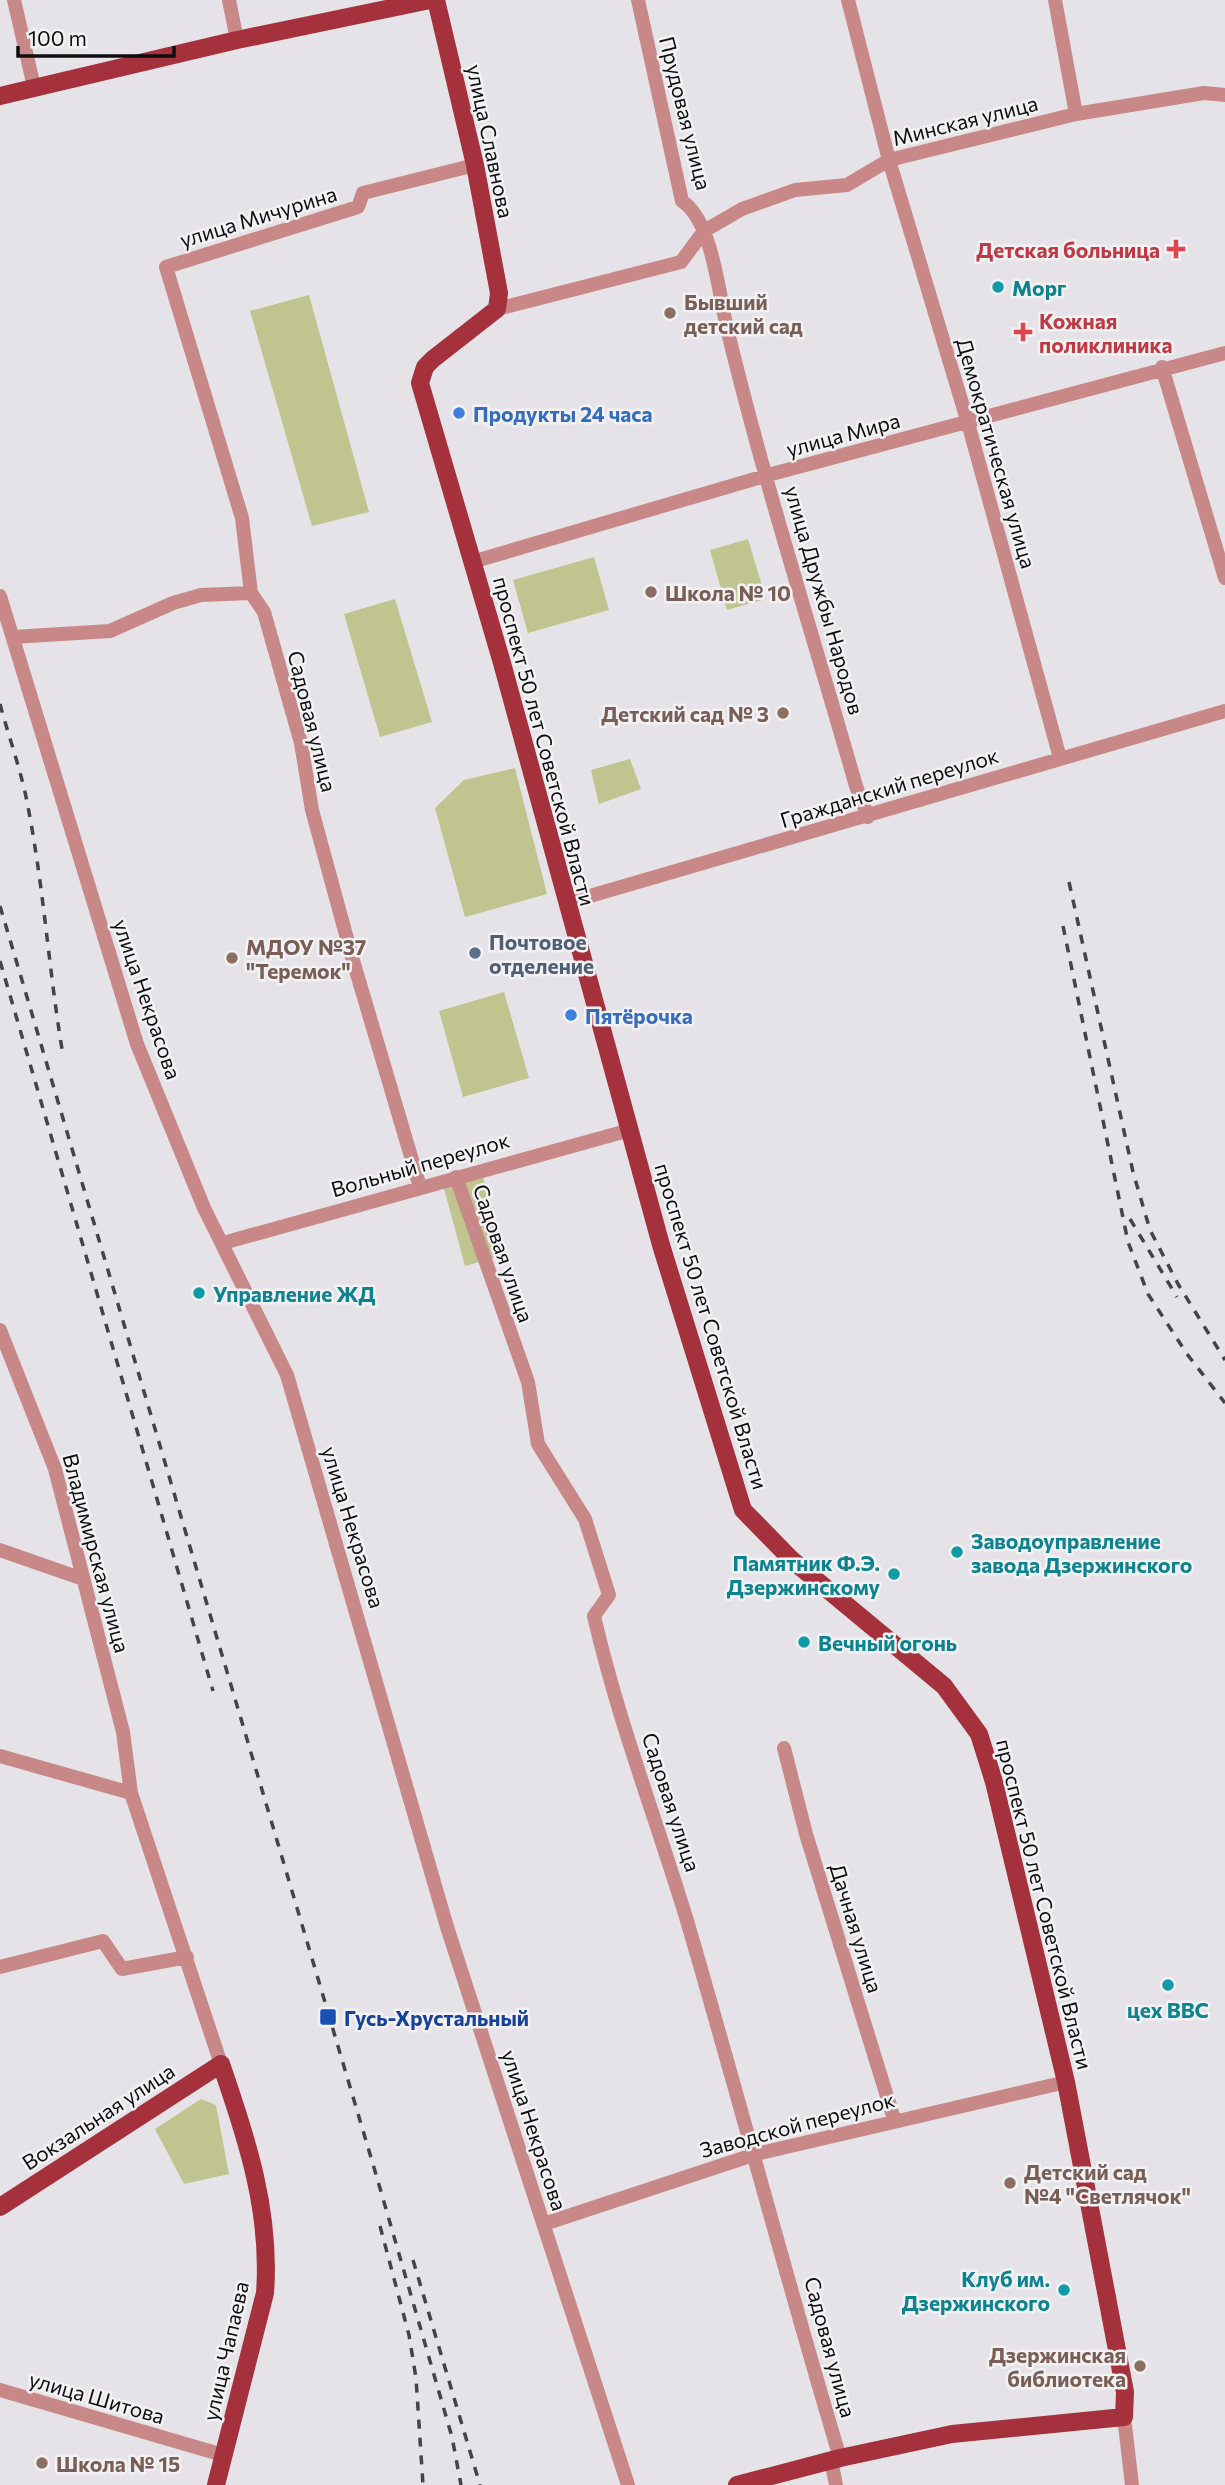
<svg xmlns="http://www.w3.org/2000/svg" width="1225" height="2485" viewBox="0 0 1225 2485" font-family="Commissioner,sans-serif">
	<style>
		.green { fill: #c0c590 }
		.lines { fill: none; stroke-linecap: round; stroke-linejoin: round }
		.minor { stroke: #c88887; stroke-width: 14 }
		.major { stroke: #a4313b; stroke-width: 18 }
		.rail { stroke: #444345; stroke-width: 3.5; stroke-dasharray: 9 9; stroke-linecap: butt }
		.health-dot { fill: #e0444e; stroke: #f2f1f4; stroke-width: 2.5 }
		.culture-dot { fill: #0f9aa8; stroke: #f2f1f4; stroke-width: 2.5 }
		.education-dot { fill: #8d6e63; stroke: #f2f1f4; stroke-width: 2.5 }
		.shop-dot { fill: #3f7fe0; stroke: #f2f1f4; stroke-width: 2.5 }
		.service-dot { fill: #5c6f8a; stroke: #f2f1f4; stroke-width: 2.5 }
		.transit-dot { fill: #1a4fb4; stroke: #f2f1f4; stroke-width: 2.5 }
		.labels { text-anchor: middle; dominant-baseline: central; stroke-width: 5; stroke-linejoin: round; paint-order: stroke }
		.street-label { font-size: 21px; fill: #0e0e0f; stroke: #f2f1f4 }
		.health-label { font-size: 21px; font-weight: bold; fill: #be3a42; stroke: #f2f1f4; text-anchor: end }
		.culture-label { font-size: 21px; font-weight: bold; fill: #0d838f; stroke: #f2f1f4; text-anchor: start }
		.education-label { font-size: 21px; font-weight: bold; fill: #785e54; stroke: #f2f1f4; text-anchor: start }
		.shop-label { font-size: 21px; font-weight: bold; fill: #366cbe; stroke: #f2f1f4; text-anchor: start }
		.service-label { font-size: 21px; font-weight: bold; fill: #4e5e75; stroke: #f2f1f4; text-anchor: start }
		.transit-label { font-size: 21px; font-weight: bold; fill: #164399; stroke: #f2f1f4; text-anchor: start }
	</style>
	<rect width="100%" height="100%" fill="#e5e3e7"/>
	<path class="green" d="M 309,295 L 369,512 L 312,526 L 250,311 Z
		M 748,539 L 766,599 L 727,610 L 710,550 Z
		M 594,557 L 609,610 L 528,633 L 513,580 Z
		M 395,599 L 432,722 L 380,737 L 344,614 Z
		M 630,759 L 641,789 L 599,804 L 591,770 Z
		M 515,768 L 547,894 L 465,917 L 435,808 L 464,780 Z
		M 504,992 L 529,1078 L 463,1097 L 439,1011 Z
		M 482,1174 L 504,1255 L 465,1266 L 443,1185 Z
		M 201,2099 L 216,2105 L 229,2174 L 184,2184 L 155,2129 Z"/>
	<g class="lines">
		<path class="minor" d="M 14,0 L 34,87
			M 229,0 L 237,40
			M 638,0 L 682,201 C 712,221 718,289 726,324 C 763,479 812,632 856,786 L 868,817
			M 848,0 L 889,160 L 968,423 L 1060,758
			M 1055,0 L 1076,114
			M 497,309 L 681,262 L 704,231 L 742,209 L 795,190 L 847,185 L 889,160 L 1076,114 L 1204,93 L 1225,95
			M 1162,367 L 1225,578
			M 472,562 L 768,475 L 1225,353
			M 0,596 L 137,1044 L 204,1208 L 287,1375 L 447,1927 L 628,2485
			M 13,637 L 110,631 L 173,603 L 201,595 L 251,593
			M 566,903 L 1225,711
			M 456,1177 L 528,1382 L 538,1444 L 585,1519 L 609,1595 L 594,1616 C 618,1721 657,1821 688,1924 C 740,2102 787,2281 840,2458
			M 420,1187 L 352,957 L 312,810 L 301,743 L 264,612 L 251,593 L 242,518 L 166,267 L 358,207 L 363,193 L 475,165
			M 223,1243 L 630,1130
			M 0,1330 L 55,1469 L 123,1732 L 131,1793
			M 0,1550 L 83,1579
			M 784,1748 L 806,1834 L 894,2119
			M 0,1756 L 131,1793 L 221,2064
			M 0,1967 L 103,1941 L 122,1969 L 187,1957
			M 544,2224 L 756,2154 L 1066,2082
			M 0,2390 L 223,2455
			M 1124,2417 L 1132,2485
			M 831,2460 L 836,2485"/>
		<path class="major" d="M 436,0 L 475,165 L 499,293 L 497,309 L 433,359 L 425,367 L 420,383 L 502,663 L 661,1245 L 743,1510 L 792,1560 L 944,1686 L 979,1734 L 994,1782 L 1066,2082 L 1125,2392 L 1124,2417 L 952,2434 L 840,2458 L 737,2485
			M 0,96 L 237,40 L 430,0
			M 0,2207 L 221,2064 C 247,2139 271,2212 265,2293 L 216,2485"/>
		<path class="rail" d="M 0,704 C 9,738 22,773 28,807 C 44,889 49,973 63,1055
			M 1069,882 L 1133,1172 L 1150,1230 L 1178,1284 L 1225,1360
			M 0,906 L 375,2171 L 452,2437 L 461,2485
			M 1063,926 L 1128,1242 L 1148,1294 L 1187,1354 L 1225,1403
			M 0,961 L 213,1691
			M 1130,1219 L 1177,1297
			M 380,2226 L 409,2335 L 416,2378 L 423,2485
			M 413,2260 L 480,2485"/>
	</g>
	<g class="health-dot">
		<path d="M1172.5 238.5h7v7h7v7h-7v7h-7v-7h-7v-7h7z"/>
		<path d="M1019.5 321.5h7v7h7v7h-7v7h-7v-7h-7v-7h7z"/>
	</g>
	<g class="culture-dot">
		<circle cx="998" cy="287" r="7"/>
		<circle cx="199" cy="1293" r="7"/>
		<circle cx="957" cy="1552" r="7"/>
		<circle cx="894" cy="1574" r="7"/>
		<circle cx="804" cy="1642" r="7"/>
		<circle cx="1168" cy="1985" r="7"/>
		<circle cx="1064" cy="2290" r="7"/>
	</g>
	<g class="education-dot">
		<circle cx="670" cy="313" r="7"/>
		<circle cx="651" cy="592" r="7"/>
		<circle cx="783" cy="713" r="7"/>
		<circle cx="232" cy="958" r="7"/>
		<circle cx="1010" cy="2183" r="7"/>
		<circle cx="1140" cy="2366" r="7"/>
		<circle cx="42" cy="2463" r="7"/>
	</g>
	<g class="shop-dot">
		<circle cx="459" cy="413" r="7"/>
		<circle cx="571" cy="1015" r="7"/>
	</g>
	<circle class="service-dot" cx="475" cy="953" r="7"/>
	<rect class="transit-dot" x="319" y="2008" width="18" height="18" rx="3.5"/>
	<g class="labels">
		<g class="street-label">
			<text transform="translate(686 113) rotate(76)">Прудовая улица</text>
			<text transform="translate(965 120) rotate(-14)">Минская улица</text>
			<text transform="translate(491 141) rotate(78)">улица Славнова</text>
			<text transform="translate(258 216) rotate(-17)">улица Мичурина</text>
			<text transform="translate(843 434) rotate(-15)">улица Мира</text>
			<text transform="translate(997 453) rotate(74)">Демократическая улица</text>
			<text transform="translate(825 600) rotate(74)">улица Дружбы Народов</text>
			<text transform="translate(313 721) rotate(76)">Садовая улица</text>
			<text transform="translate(545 741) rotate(75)">проспект 50 лет Советской Власти</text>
			<text transform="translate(889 787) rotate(-17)">Гражданский переулок</text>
			<text transform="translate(148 999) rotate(71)">улица Некрасова</text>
			<text transform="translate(420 1164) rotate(-16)">Вольный переулок</text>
			<text transform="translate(504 1253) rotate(71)">Садовая улица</text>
			<text transform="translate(712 1326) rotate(73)">проспект 50 лет Советской Власти</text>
			<text transform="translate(354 1527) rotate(73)">улица Некрасова</text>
			<text transform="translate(97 1553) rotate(75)">Владимирская улица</text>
			<text transform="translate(672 1802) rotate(72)">Садовая улица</text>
			<text transform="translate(1045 1904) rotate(76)">проспект 50 лет Советской Власти</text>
			<text transform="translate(857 1928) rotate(73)">Дачная улица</text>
			<text transform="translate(98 2116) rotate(-33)">Вокзальная улица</text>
			<text transform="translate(797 2124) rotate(-15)">Заводской переулок</text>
			<text transform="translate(535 2130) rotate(72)">улица Некрасова</text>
			<text transform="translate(831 2347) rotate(75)">Садовая улица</text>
			<text transform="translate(225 2351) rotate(-77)">улица Чапаева</text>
			<text transform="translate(97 2397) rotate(16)">улица Шитова</text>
		</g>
		<g class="health-label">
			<text x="1160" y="249">Детская больница</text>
			<text x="1039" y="320" text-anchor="start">Кожная<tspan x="1039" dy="24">поликлиника</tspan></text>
		</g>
		<g class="culture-label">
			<text x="1012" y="287">Морг</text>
			<text x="213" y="1293">Управление ЖД</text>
			<text x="971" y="1540">Заводоуправление<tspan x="971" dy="24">завода Дзержинского</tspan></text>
			<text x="880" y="1562" text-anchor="end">Памятник Ф.Э.<tspan x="880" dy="24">Дзержинскому</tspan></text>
			<text x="818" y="1642">Вечный огонь</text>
			<text x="1168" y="2009" text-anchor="middle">цех ВВС</text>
			<text x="1050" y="2278" text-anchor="end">Клуб им.<tspan x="1050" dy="24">Дзержинского</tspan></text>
		</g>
		<g class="education-label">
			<text x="684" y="301">Бывший<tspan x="684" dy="24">детский сад</tspan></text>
			<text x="665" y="592">Школа № 10</text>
			<text x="769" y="713" text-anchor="end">Детский сад № 3</text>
			<text x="246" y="946">МДОУ №37<tspan x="246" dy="24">"Теремок"</tspan></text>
			<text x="1024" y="2171">Детский сад<tspan x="1024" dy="24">№4 "Светлячок"</tspan></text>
			<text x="1126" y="2354" text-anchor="end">Дзержинская<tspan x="1126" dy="24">библиотека</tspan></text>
			<text x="56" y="2463">Школа № 15</text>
		</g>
		<g class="shop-label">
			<text x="473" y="413">Продукты 24 часа</text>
			<text x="585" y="1015">Пятёрочка</text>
		</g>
		<g class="service-label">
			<text x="489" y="941">Почтовое<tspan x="489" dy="24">отделение</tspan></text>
		</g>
		<g class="transit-label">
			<text x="344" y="2017">Гусь-Хрустальный</text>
		</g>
	</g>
	<path d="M18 46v10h156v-10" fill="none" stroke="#0e0e0f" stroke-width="3.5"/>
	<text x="28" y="46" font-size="21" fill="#0e0e0f" stroke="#f2f1f4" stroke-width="5" paint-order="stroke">100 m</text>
</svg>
